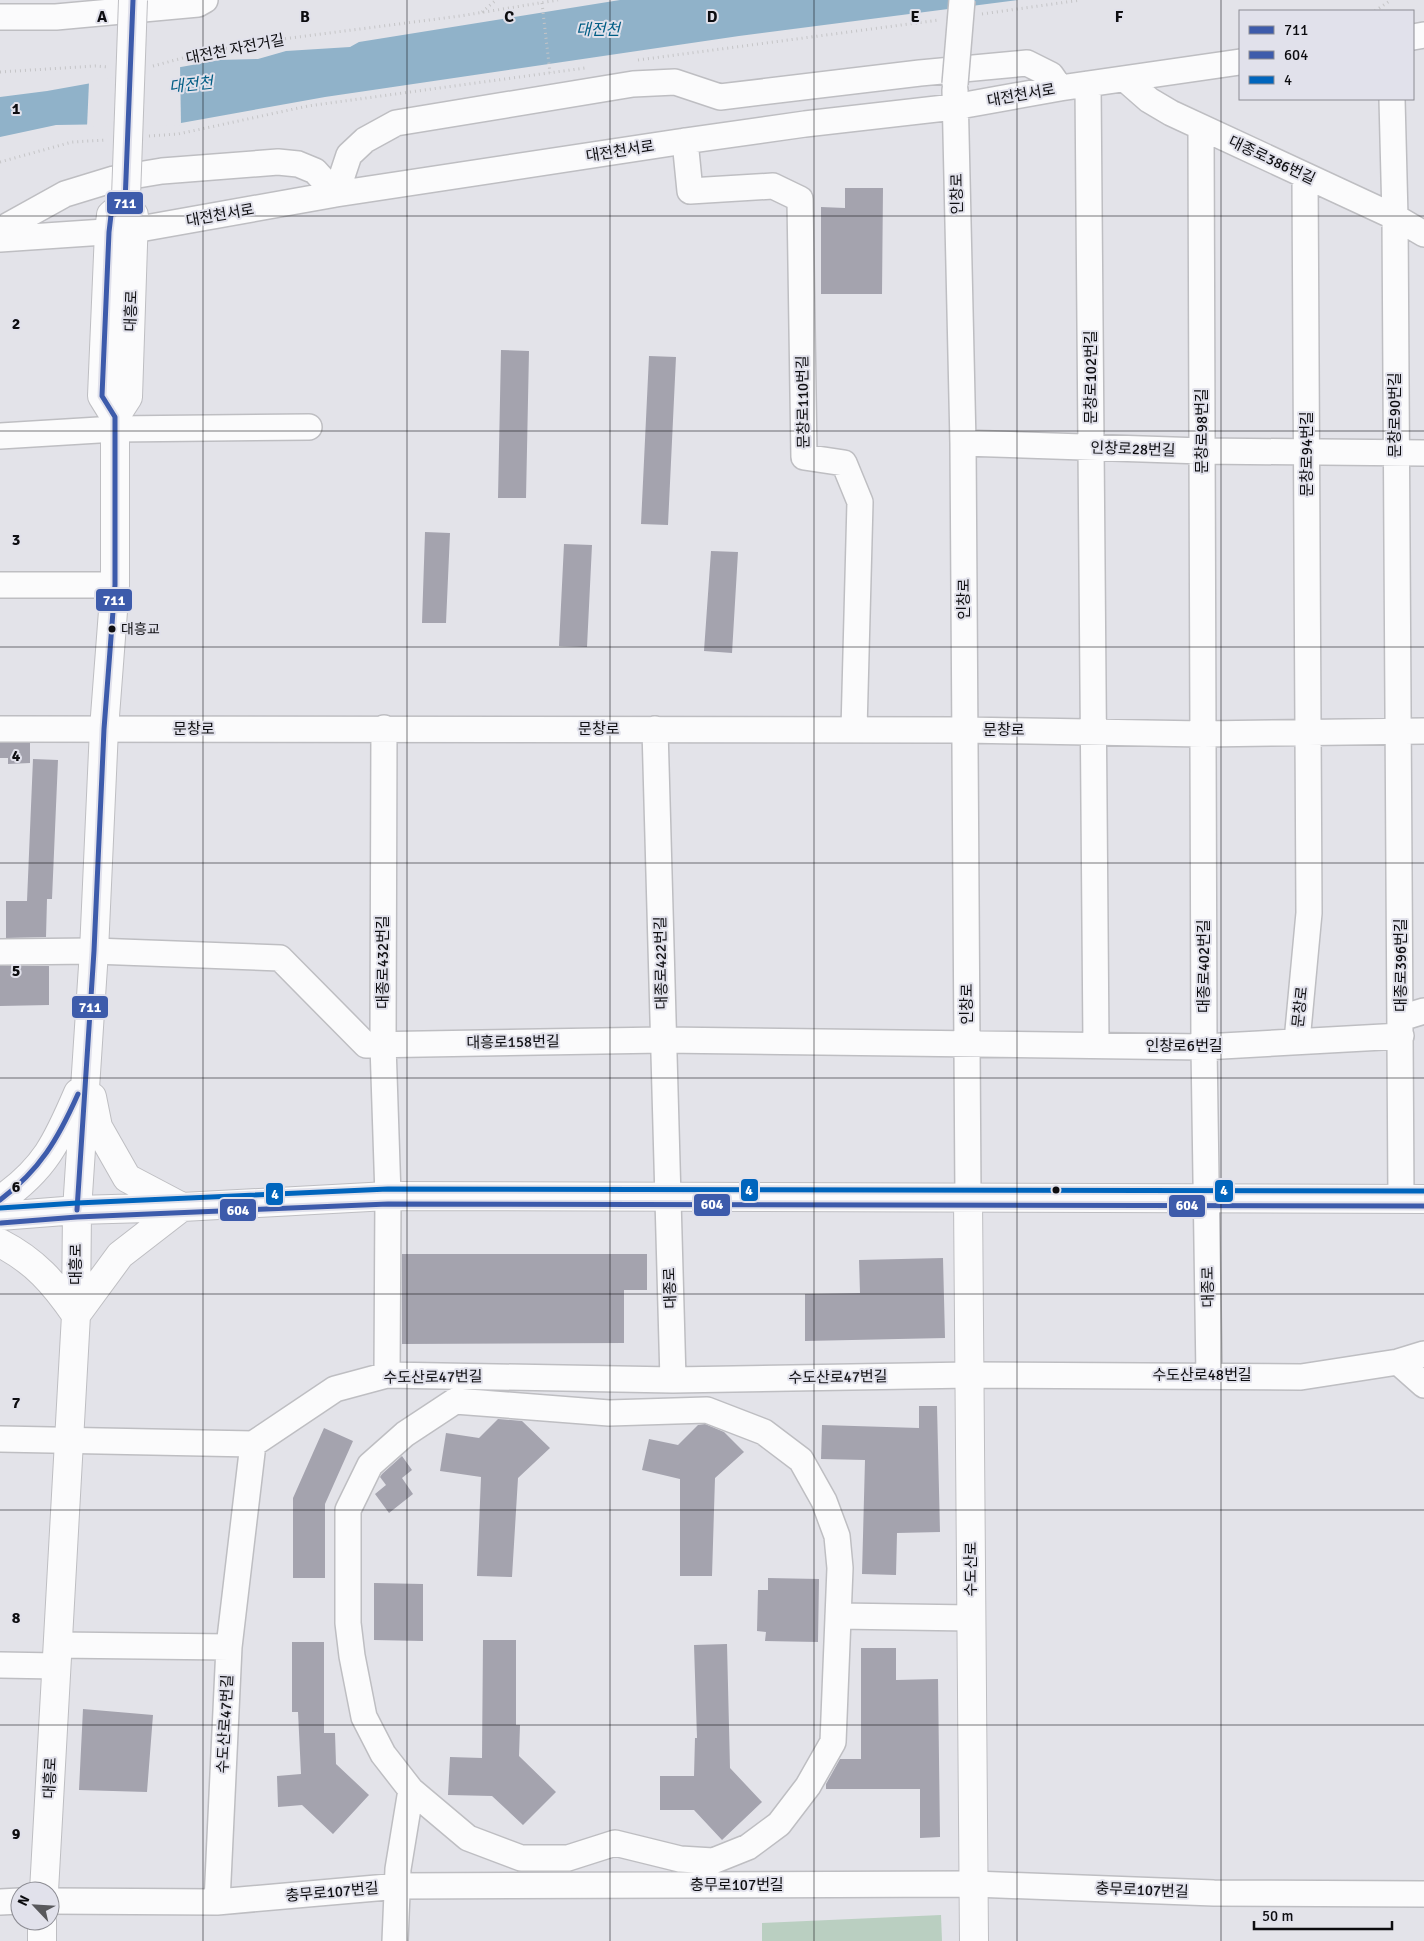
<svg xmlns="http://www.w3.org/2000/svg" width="1424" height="1941" viewBox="0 0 1424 1941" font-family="Signika,'Noto Sans KR',sans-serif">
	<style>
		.green { fill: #bacfc1 }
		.water { fill: #90b2c9 }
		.pier { fill: #e3e3e9 }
		.building { fill: #a4a3ae }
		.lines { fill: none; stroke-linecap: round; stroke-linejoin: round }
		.minor-casing { stroke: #bebec2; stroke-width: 28 }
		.major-casing { stroke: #bebec2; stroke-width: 30 }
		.path { stroke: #c5c5c7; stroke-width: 3; stroke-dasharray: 1 4; stroke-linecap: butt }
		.minor { stroke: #fbfbfc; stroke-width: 25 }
		.major { stroke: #fbfbfc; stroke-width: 28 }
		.minor-bridge-casing { stroke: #bebec2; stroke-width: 28; stroke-linecap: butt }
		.major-bridge-casing { stroke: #bebec2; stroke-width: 30; stroke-linecap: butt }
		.minor-bridge { stroke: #fbfbfc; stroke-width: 25 }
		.major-bridge { stroke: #fbfbfc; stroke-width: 28 }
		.bus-1-casing { stroke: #e1e1eb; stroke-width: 9 }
		.bus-2-casing { stroke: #e1e1eb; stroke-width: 9 }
		.bus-3-casing { stroke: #e1e1eb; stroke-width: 9 }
		.bus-1 { stroke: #3d5bab; stroke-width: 5 }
		.bus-2 { stroke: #3d5bab; stroke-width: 5 }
		.bus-3 { stroke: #0065bd; stroke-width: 5 }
		.grid { fill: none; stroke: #0d0d10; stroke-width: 1; stroke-opacity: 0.55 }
		.bus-dot { fill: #0d0d10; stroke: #e1e1eb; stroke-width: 2 }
		.labels { text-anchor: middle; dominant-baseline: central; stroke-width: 4; stroke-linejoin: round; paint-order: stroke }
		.bus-label { font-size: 14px; fill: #0d0d10; stroke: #e1e1eb; text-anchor: start }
		.street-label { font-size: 15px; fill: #0d0d10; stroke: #e1e1eb }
		.water-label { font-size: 16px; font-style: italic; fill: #005d85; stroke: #e1e1eb }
		.grid-label { font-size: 16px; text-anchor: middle; font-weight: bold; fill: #0d0d10; stroke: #e1e1eb; stroke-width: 4; stroke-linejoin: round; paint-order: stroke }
		.line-badge { stroke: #e1e1eb; stroke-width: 2 }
		.badge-label { font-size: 14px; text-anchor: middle; font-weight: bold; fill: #fff }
	</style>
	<rect width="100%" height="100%" fill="#e3e3e9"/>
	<path class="green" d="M 941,1915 L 942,1941 L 762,1941 L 762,1923 Z"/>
	<path class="water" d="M 620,0 L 1018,0 L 739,36 L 325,97 L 181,123 L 56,125 L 0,137 L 0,97 L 47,91 L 220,60 L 258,59 L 286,51 L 350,47 L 359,42 Z"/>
	<path class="pier" d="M 180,64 L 181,125 L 87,127 L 89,82 Z"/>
	<path class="building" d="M 845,188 L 883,188 L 882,294 L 821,294 L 821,207 L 845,208 Z
		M 501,350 L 529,351 L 526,498 L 498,498 Z
		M 649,356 L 676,357 L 668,525 L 641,524 Z
		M 425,532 L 450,533 L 446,623 L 422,623 Z
		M 564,544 L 592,545 L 587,647 L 559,646 Z
		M 711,551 L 738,552 L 732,653 L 704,651 Z
		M 0,743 L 30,743 L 30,763 L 8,764 L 8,758 L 0,758 Z
		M 33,759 L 58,760 L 52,899 L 47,899 L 46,937 L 6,938 L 6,901 L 27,901 Z
		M 0,966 L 49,966 L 49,1005 L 0,1006 Z
		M 402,1254 L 647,1254 L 647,1290 L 624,1290 L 624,1343 L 402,1344 Z
		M 943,1258 L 945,1338 L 805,1341 L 805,1294 L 860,1293 L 859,1260 Z
		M 919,1406 L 937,1406 L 940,1532 L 897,1533 L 896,1575 L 862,1574 L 865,1460 L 821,1459 L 822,1425 L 919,1428 Z
		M 498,1419 L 522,1421 L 550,1448 L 518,1478 L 512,1577 L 477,1576 L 481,1477 L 440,1471 L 446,1433 L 479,1438 Z
		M 705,1424 L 724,1432 L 744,1452 L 715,1478 L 712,1576 L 680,1576 L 680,1479 L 642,1470 L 649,1439 L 678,1445 L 698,1425 Z
		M 324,1428 L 353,1441 L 325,1504 L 325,1578 L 293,1578 L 293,1498 Z
		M 402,1456 L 412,1470 L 402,1478 L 413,1494 L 389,1513 L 375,1494 L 386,1485 L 380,1477 L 382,1474 Z
		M 768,1578 L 819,1579 L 818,1642 L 765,1641 L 766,1632 L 757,1631 L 758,1590 L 768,1590 Z
		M 374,1583 L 423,1584 L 423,1641 L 374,1640 Z
		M 483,1640 L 516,1640 L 516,1725 L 520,1725 L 519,1756 L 556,1792 L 523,1825 L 492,1796 L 448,1795 L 450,1757 L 482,1758 Z
		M 292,1642 L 324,1642 L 324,1733 L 335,1733 L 336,1764 L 369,1795 L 333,1834 L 302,1805 L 278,1807 L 277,1776 L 301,1774 L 298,1712 L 292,1712 Z
		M 727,1644 L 730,1768 L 762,1802 L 722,1840 L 694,1810 L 660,1810 L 660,1776 L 694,1776 L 695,1738 L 697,1738 L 694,1645 Z
		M 861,1648 L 896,1648 L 896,1680 L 938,1679 L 940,1837 L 920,1838 L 920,1789 L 826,1789 L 826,1784 L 840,1759 L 861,1759 Z
		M 83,1709 L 153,1715 L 147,1792 L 79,1790 Z"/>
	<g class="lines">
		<defs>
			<path id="minor" d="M 0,17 L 56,17 L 198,4 L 205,0
				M 1413,37 L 1424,35
				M 1125,79 L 1149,100 L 1171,113 L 1395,217 L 1424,234
				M 1088,84 L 1096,1045
				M 955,90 L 963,443 L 968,1198
				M 1392,99 L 1395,217 L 1401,1199
				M 1201,128 L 1204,1047 L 1209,1375
				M 685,141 L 690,191 L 773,186 L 800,199 L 804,457 L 844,463 L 860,502 L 854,730
				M 0,230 L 65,194 L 114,179 L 162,171 L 278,162 L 298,164 L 315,171 L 336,194 L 349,155 L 365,140 L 396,123 L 633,84 L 675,82 L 720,97 L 920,73 L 1027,63 L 1051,75 L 1060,88
				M 0,239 L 134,230 L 336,194 L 685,141 L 805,124 L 954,107 L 1060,88 L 1240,62
				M 0,436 L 115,429 L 309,427
				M 963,443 L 1202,451 L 1424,453
				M 0,585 L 115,585
				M 384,728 L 383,1045 L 388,1196 L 387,1375
				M 0,729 L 965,730 L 1203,734 L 1424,731
				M 655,729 L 673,1380
				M 0,952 L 94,951 L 280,958 L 366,1045 L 663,1040 L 1204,1047 L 1401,1036
				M 1401,1018 L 1424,1011
				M 1297,1041 L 1309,913 L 1305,176
				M 1398,1362 L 1424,1385
				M 455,1401 L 609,1413 L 707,1410 L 764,1432 L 801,1460 L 824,1501 L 837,1536 L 840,1568 L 833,1742 L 808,1786 L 779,1824 L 748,1847 L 713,1861 L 680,1859 L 615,1843 L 568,1858 L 521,1858 L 468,1838 L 411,1790 L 383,1754 L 364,1717 L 352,1656 L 348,1623 L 348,1510 L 370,1465 L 405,1434 Z
				M 0,1439 L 253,1444
				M 838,1616 L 971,1618
				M 57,1645 L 229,1647
				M 0,1665 L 56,1666
				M 50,1901 L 217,1902 L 399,1886 L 974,1884 L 1214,1893 L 1424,1894
				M 0,1902 L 20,1901
				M 217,1902 L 229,1647 L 253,1444 L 335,1389 L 387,1375 L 673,1380 L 970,1375 L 1301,1377 L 1398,1362 L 1424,1354
				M 395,1941 L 398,1869 L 411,1790"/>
			<path id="major" d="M 115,417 L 128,397 L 134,215 L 125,203 L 126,197
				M 92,1097 L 98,1127 L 127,1178 L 182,1207
				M 968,1198 L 974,1941
				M 0,1200 C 45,1169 57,1142 78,1093
				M 0,1216 L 77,1210 L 182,1207 L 388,1196 L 1424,1199
				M 0,1243 C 35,1261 54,1283 76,1315
				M 76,1315 L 120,1255 L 182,1207
				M 44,1891 L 76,1315 L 77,1210 L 94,951 L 104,729 L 115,585 L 115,417 L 102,396 L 109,232 L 111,215 L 125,203
				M 42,1941 L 42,1921"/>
		</defs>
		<use href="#minor" class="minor-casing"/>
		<use href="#major" class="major-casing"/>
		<path class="path" d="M 542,3 L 550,73
			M 1375,11 L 1391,0
			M 482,12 L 496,0
			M 982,14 L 1081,0
			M 638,60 L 939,20
			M 153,66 L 205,52 L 275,40 L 460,16 L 558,0
			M 0,72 L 95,66 L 109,67
			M 149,136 L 178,134 L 308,106 L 585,68
			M 0,162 L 72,142 L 106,140"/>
		<use href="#minor" class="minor"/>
		<use href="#major" class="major"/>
		<defs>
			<path id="minor-bridge" d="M 955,84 L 962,0"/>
			<path id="major-bridge" d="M 126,197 L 133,0"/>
		</defs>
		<use href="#minor-bridge" class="minor-bridge-casing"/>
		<use href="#major-bridge" class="major-bridge-casing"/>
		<use href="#minor-bridge" class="minor-bridge"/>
		<use href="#major-bridge" class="major-bridge"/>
		<defs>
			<path id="bus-1" d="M 0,1200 C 40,1170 58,1139 78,1094
				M 77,1210 L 94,951 L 104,729 L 115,585 L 115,417 L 102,396 L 109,232 L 111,215 L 125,203 L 133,0"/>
			<path id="bus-2" d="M 1,1223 L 77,1217 L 388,1204 L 1424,1206"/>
			<path id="bus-3" d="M 0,1208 L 77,1203 L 388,1189 L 1424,1191"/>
		</defs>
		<use href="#bus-1" class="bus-1-casing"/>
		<use href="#bus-2" class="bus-2-casing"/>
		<use href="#bus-3" class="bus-3-casing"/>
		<use href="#bus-1" class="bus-1"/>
		<use href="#bus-2" class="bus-2"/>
		<use href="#bus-3" class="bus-3"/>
	</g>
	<path class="grid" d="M 203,0 L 203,1941M 407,0 L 407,1941M 610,0 L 610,1941M 814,0 L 814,1941M 1017,0 L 1017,1941M 1221,0 L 1221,1941M 0,216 L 1424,216M 0,431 L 1424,431M 0,647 L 1424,647M 0,863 L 1424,863M 0,1078 L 1424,1078M 0,1294 L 1424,1294M 0,1510 L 1424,1510M 0,1725 L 1424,1725"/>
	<g class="bus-dot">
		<circle cx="112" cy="629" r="4.5"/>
		<circle cx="1056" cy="1190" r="4.5"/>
	</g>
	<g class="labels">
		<g class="bus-label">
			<text x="121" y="629">대흥교</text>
		</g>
		<g class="street-label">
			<text transform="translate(235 49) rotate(-11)">대전천 자전거길</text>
			<text transform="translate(1021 95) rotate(-10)">대전천서로</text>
			<text transform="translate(620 151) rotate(-9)">대전천서로</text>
			<text transform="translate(1272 160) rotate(25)">대종로386번길</text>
			<text transform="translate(957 194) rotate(-91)">인창로</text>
			<text transform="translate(220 215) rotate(-10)">대전천서로</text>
			<text transform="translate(131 311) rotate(-88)">대흥로</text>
			<text transform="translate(1091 377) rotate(-90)">문창로102번길</text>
			<text transform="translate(803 402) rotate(-91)">문창로110번길</text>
			<text transform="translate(1395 415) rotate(-90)">문창로90번길</text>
			<text transform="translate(1202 431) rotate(-90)">문창로98번길</text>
			<text transform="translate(1133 449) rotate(2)">인창로28번길</text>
			<text transform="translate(1307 454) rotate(-90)">문창로94번길</text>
			<text transform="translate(964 599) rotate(-90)">인창로</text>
			<text x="194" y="729">문창로</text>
			<text x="599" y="729">문창로</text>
			<text x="1004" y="730">문창로</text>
			<text transform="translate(383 962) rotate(-90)">대종로432번길</text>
			<text transform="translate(661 963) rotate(-91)">대종로422번길</text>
			<text transform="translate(1401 965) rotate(-90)">대종로396번길</text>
			<text transform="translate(1204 966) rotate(-90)">대종로402번길</text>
			<text transform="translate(967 1004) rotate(-90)">인창로</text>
			<text transform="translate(1300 1007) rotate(-84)">문창로</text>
			<text transform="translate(513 1042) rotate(-1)">대흥로158번길</text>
			<text x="1184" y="1046">인창로6번길</text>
			<text transform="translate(76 1264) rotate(-90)">대흥로</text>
			<text transform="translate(1208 1287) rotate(-91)">대종로</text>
			<text transform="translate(670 1288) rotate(-92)">대종로</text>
			<text x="1202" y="1375">수도산로48번길</text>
			<text transform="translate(433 1377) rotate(-1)">수도산로47번길</text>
			<text transform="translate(838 1377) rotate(-1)">수도산로47번길</text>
			<text transform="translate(971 1569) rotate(-90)">수도산로</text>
			<text transform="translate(225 1724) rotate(-87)">수도산로47번길</text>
			<text transform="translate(50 1778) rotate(-87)">대흥로</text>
			<text x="737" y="1885">충무로107번길</text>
			<text transform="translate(1142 1890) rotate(2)">충무로107번길</text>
			<text transform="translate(332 1892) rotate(-5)">충무로107번길</text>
		</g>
		<g class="water-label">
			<text x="598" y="30">대전천</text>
			<text transform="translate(191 85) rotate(-6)">대전천</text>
		</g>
	</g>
	<g class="grid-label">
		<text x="102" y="22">A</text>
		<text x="305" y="22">B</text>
		<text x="509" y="22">C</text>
		<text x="712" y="22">D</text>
		<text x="915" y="22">E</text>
		<text x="1119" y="22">F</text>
		<text x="16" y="114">1</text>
		<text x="16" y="329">2</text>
		<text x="16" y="545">3</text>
		<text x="16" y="761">4</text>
		<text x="16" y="976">5</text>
		<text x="16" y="1192">6</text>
		<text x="16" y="1408">7</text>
		<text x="16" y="1623">8</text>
		<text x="16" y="1839">9</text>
	</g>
	<g class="line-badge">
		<rect x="106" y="191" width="38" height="24" rx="5" fill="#3d5bab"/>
		<rect x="95" y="588" width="38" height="24" rx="5" fill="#3d5bab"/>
		<rect x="71" y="995" width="38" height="24" rx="5" fill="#3d5bab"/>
		<rect x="740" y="1178" width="19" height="24" rx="5" fill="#0065bd"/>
		<rect x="1214" y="1179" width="20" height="24" rx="5" fill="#0065bd"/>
		<rect x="265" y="1182" width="19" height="24" rx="5" fill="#0065bd"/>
		<rect x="693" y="1193" width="38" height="24" rx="5" fill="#3d5bab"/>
		<rect x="1168" y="1194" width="38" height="24" rx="5" fill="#3d5bab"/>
		<rect x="219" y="1198" width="38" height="24" rx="5" fill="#3d5bab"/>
	</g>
	<g class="badge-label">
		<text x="125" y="208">711</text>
		<text x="114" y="605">711</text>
		<text x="90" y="1012">711</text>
		<text x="749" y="1195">4</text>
		<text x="1224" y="1195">4</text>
		<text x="275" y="1199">4</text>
		<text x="712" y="1209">604</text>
		<text x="1187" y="1210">604</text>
		<text x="238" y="1215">604</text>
	</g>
	<rect x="1239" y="10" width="175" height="90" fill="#e1e1eb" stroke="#8c8c93"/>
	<rect x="1249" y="26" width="25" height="8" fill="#3d5bab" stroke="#8c8c93"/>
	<text x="1284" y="35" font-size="15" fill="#0d0d10">711</text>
	<rect x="1249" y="51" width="25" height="8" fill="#3d5bab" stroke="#8c8c93"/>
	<text x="1284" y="60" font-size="15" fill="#0d0d10">604</text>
	<rect x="1249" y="76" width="25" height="8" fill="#0065bd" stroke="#8c8c93"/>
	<text x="1284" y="85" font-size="15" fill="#0d0d10">4</text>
	<g transform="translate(35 1906) rotate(295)"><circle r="24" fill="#e1e1eb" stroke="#8c8c93"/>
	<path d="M0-4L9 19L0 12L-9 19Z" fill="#58585c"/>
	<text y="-8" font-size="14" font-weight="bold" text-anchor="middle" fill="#0d0d10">N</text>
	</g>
	<path d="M1254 1921v8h138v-8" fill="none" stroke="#0d0d10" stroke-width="2.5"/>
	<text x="1262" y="1921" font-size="15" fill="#0d0d10" stroke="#e1e1eb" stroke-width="4" paint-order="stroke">50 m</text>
</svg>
